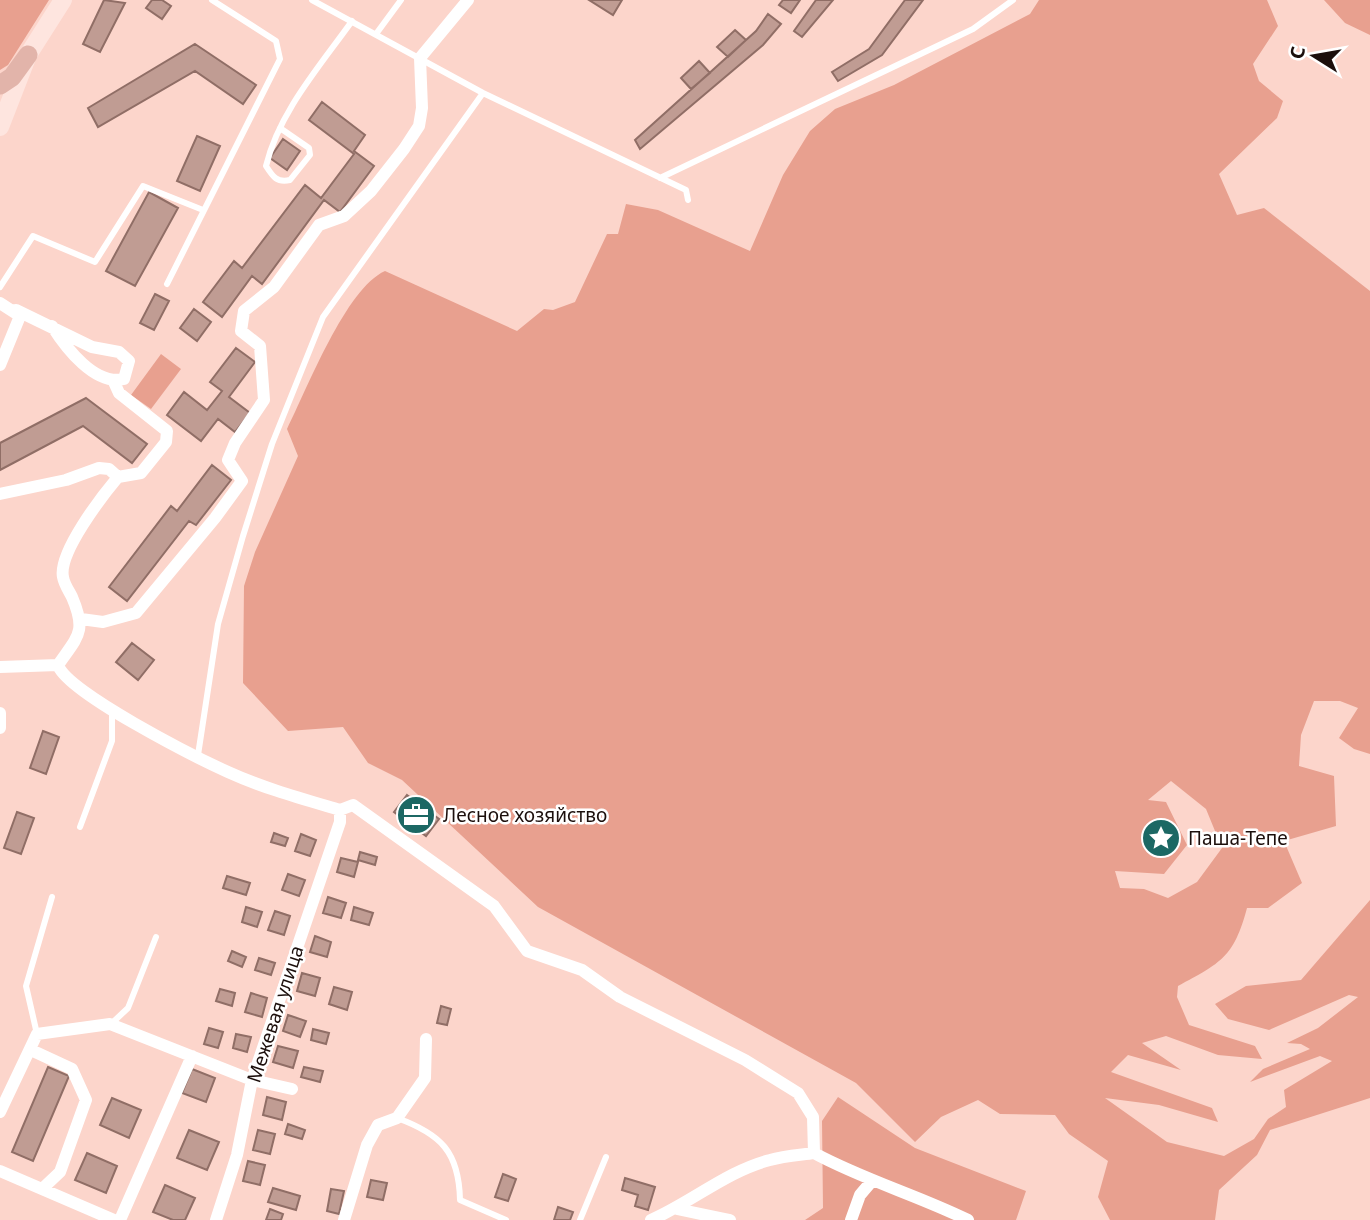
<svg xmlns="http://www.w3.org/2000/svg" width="1370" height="1220" viewBox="0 0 1370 1220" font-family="'Noto Sans',sans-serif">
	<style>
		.green { fill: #e8a08f; fill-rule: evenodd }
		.building { fill: #c09c93; stroke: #906e66; stroke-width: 2 }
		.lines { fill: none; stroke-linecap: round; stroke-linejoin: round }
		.lane { stroke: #fff; stroke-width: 6 }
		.street { stroke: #fff; stroke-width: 12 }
		.secondary { stroke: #fee5df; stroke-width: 18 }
		.primary { stroke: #e2b4aa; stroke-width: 19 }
		.labels { text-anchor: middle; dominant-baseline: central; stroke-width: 5; stroke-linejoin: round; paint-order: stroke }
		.poi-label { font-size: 19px; fill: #1c0f0c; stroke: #fff; text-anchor: start }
		.street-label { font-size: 19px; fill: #1c0f0c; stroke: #fff }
	</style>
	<rect width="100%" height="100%" fill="#fcd5cb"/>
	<path class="green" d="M 0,0 L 49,0 L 8,65 L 0,70 Z
		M 1039,0 L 1267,0 L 1278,26 L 1253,64 L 1259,81 L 1283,101 L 1277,118 L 1219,174 L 1237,215 L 1264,208 L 1370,291 L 1370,754 L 1354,749 L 1339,738 L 1358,708 L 1340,701 L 1314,701 L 1301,735 L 1299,766 L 1334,776 L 1336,826 L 1284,841 L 1302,883 L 1268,908 L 1247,908 C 1234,957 1221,963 1178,986 L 1177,997 L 1189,1025 L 1255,1046 L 1262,1059 L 1218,1055 L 1166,1036 L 1142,1043 L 1181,1070 L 1128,1055 L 1111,1072 L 1212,1108 L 1218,1122 L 1159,1105 L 1105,1098 L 1167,1142 L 1224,1156 L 1254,1139 L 1268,1119 L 1286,1107 L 1284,1090 L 1332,1061 L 1320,1056 L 1250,1082 L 1263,1069 L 1310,1049 L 1301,1044 L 1287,1043 L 1318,1028 L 1358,997 L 1349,995 L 1269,1030 L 1228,1019 L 1215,1004 L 1246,986 L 1301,980 L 1370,900 L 1370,1098 L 1270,1130 L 1257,1155 L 1219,1190 L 1215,1220 L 1110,1220 L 1098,1197 L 1108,1161 L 1069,1134 L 1055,1115 L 1000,1114 L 978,1100 L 941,1117 L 915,1142 L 856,1083 L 538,907 L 402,780 L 368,763 L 343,727 L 288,731 L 243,683 L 244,586 L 255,552 L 298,456 L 287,429 C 307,389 346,288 385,271 L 517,331 L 544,309 L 553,310 L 575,302 L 607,234 L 618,234 L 626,204 L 658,210 L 750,251 L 783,175 L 810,131 L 835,109 L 894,85 L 1030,14 ZM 1171,781 L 1206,809 L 1222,848 L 1197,882 L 1168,898 L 1144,889 L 1120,888 L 1115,871 L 1164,874 L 1187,845 L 1166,802 L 1148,800 Z
		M 1324,0 L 1370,0 L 1370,35 L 1345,23 Z
		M 161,354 L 181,369 L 151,409 L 131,395 Z
		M 838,1097 L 915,1148 L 1026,1191 L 1016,1220 L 805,1220 L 823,1208 L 822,1121 Z"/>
	<path class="building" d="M 104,0 L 125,3 L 100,52 L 83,44 Z
		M 152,0 L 162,0 L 171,6 L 162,19 L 146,8 Z
		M 589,0 L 622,0 L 613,15 Z
		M 783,0 L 800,0 L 791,13 L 779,5 Z
		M 816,0 L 833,0 L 802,37 L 794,31 Z
		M 905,0 L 923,0 L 882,55 L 838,81 L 832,72 L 869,49 Z
		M 768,14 L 781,24 L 763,45 L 640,149 L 635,140 L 756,31 Z
		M 735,30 L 746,40 L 728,57 L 717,47 Z
		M 195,44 L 256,85 L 243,104 L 195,71 L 98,127 L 88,108 Z
		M 699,61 L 710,73 L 691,89 L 681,78 Z
		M 322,102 L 365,135 L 354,151 L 374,166 L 340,212 L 324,200 L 262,284 L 252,276 L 222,317 L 203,302 L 234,261 L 242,268 L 305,185 L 321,198 L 354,154 L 309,120 Z
		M 197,136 L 220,146 L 200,191 L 177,181 Z
		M 283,139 L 300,151 L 287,170 L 270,158 Z
		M 149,192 L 178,208 L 135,286 L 106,271 Z
		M 155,294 L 169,301 L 154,330 L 140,323 Z
		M 194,309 L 211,322 L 197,341 L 180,328 Z
		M 236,348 L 255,362 L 229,397 L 250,413 L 235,432 L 218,419 L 201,441 L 167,415 L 184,392 L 207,410 L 222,391 L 210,382 Z
		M 86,398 L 147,444 L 132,463 L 83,426 L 0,470 L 0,443 Z
		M 212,465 L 231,480 L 196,525 L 189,521 L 127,601 L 109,587 L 171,506 L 177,511 Z
		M 132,643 L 154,660 L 138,680 L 116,662 Z
		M 43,731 L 59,737 L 46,774 L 30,768 Z
		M 407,795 L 439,819 L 426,836 L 394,812 Z
		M 17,812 L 34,818 L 21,854 L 4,848 Z
		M 274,833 L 288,838 L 285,846 L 271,842 Z
		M 301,834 L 316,840 L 310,856 L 295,851 Z
		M 360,852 L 377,857 L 375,865 L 358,860 Z
		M 341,858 L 358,862 L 354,877 L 337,872 Z
		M 288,874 L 305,880 L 299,896 L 282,890 Z
		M 227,876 L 250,883 L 246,895 L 223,888 Z
		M 328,897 L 346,903 L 341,918 L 323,913 Z
		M 246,907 L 262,912 L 257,927 L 242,922 Z
		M 354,907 L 373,913 L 369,925 L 351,920 Z
		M 275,911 L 290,916 L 284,935 L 268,930 Z
		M 315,936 L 331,942 L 327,957 L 310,952 Z
		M 232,951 L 246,957 L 242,967 L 228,961 Z
		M 259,958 L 275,963 L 271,975 L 255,970 Z
		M 302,973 L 320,978 L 315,996 L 297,991 Z
		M 334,987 L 352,992 L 347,1010 L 329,1004 Z
		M 220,989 L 235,993 L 232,1006 L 216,1001 Z
		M 251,993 L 267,998 L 262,1017 L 245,1012 Z
		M 441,1006 L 451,1009 L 447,1025 L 437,1023 Z
		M 288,1015 L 306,1021 L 300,1037 L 283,1031 Z
		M 209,1028 L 223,1032 L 218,1048 L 204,1044 Z
		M 313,1029 L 329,1033 L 326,1044 L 311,1040 Z
		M 236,1034 L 251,1037 L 247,1052 L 233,1048 Z
		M 278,1046 L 298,1051 L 293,1068 L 273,1062 Z
		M 48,1067 L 69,1076 L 33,1161 L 12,1152 Z
		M 304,1067 L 323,1071 L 320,1082 L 301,1077 Z
		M 192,1069 L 215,1078 L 206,1102 L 182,1093 Z
		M 267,1097 L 286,1102 L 282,1120 L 263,1115 Z
		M 112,1098 L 141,1110 L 129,1138 L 100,1125 Z
		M 288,1124 L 305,1130 L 302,1139 L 285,1134 Z
		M 189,1130 L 219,1142 L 207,1170 L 177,1158 Z
		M 258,1130 L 275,1134 L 270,1154 L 253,1150 Z
		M 87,1153 L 117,1166 L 106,1193 L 75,1180 Z
		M 248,1161 L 265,1165 L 260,1185 L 243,1181 Z
		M 503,1174 L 516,1179 L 508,1201 L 495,1197 Z
		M 625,1178 L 655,1187 L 648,1210 L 635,1206 L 638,1195 L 622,1190 Z
		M 371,1180 L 387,1183 L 383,1200 L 367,1197 Z
		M 165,1185 L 195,1198 L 185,1220 L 173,1220 L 153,1212 Z
		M 273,1188 L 300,1196 L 296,1210 L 268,1202 Z
		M 331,1189 L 344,1191 L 339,1214 L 327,1211 Z
		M 558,1207 L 573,1212 L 570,1220 L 554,1220 Z
		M 270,1209 L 283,1214 L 281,1220 L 266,1220 Z"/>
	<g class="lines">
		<path class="lane" d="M 312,0 L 483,93 L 686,190 L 688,200
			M 376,34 L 401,0
			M 280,128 L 309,148 L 310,155 L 290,180 C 277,183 273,177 266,166 C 279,112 320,66 352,21
			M 660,178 L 973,29 L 1013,0
			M 167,284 L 280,59 L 276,41 L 212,0
			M 0,287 L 33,236 L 95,262 L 143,186 L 203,210
			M 198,755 L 218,624 L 243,536 L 272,444 L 323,317 L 483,93
			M 80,827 L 112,741 L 112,711
			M 111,1024 L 128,1008 L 156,937
			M 37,1034 L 26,986 L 52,897
			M 397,1118 C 441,1134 459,1152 460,1200 L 506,1220
			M 580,1220 L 606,1157"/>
		<path class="street" d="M 0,303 L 20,316 L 0,365
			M 16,310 L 92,347 L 119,352 L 129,361 L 124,379 C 95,386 66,348 52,326
			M 114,382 L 119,393 L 167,431 L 166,442 L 141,473 L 118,477
			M 0,494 L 66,480 L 99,468 L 109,469 L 118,477 C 102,496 58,553 63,577 C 64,584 69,591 72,597 C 87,632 78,636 58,665
			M 81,619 L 103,622 L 136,613 L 215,518 L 242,481 L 228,460 L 235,443 L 264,400 L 260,346 L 241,331 L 244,311 L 274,287 L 319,225 L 344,216 L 371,191 L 404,149 L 419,126 L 422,108 L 420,58 L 468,0
			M 0,667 L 58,665 C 66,692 197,758 228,772 C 263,788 303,799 340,810 L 353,805 L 494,906 L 527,951 L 582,970 L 620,997 L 745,1060 L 798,1093 L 813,1117 L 814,1153
			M 0,713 L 0,728
			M 31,1050 L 72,1069 L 86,1100 L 60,1172 L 42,1189
			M 0,1112 L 37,1034 L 110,1024 L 252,1080 L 292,1089
			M 814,1153 C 864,1180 917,1195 968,1220
			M 0,1171 L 114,1220
			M 677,1209 L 730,1220
			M 120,1220 L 192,1056
			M 216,1220 L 237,1155 L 252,1080 L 340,822 L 340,810
			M 344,1220 L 367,1145 L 378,1125 L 397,1118 L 425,1078 L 426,1039
			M 651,1220 C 692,1202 727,1171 770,1160 C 784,1156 800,1155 814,1153
			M 851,1220 L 860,1195 L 871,1182"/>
		<path class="secondary" d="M 0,127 L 28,55 L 63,0"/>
		<path class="primary" d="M 0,85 L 12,77 L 28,55"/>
	</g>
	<defs>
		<symbol id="office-disc" viewBox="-11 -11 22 22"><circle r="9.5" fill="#1c6864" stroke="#fff"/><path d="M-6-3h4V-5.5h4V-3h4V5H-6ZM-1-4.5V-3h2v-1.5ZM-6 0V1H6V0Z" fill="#fff"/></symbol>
		<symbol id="sight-disc" viewBox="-11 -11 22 22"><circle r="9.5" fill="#1c6864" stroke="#fff"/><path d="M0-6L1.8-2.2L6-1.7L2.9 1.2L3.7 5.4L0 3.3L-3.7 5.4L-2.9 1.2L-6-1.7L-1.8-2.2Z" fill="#fff"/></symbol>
	</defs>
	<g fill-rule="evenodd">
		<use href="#office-disc" x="394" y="793" width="44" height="44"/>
		<use href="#sight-disc" x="1139" y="816" width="44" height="44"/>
	</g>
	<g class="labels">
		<g class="poi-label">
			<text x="443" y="815">Лесное хозяйство</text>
			<text x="1188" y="838">Паша-Тепе</text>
		</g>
		<g class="street-label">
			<text transform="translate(275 1014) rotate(-72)">Межевая улица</text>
		</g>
	</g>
	<g transform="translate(1314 56) rotate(281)" stroke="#ffffff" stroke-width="5" paint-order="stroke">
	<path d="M0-5L12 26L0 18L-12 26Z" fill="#1c0f0c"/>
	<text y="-10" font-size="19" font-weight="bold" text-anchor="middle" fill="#1c0f0c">С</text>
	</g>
</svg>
